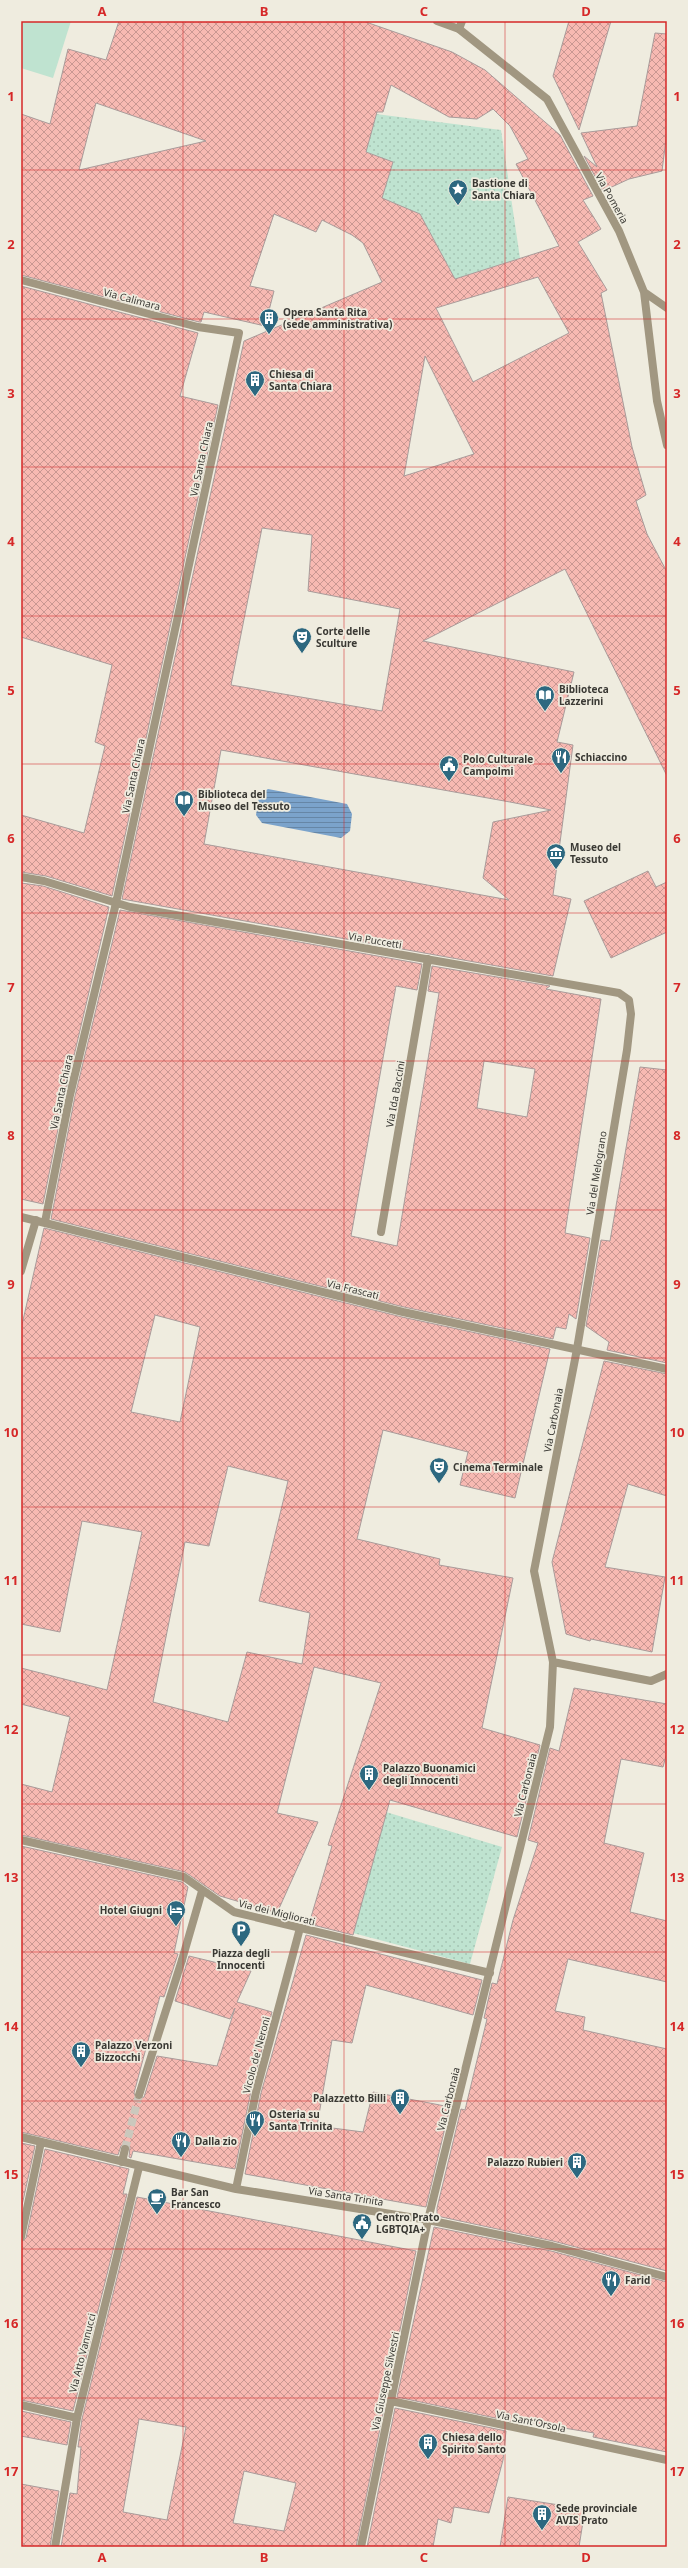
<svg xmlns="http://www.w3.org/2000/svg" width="688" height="2568" viewBox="0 0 688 2568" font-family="'Noto Sans',sans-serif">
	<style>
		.green { fill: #bfe3d0 }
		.garden { fill: url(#garden-dots) }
		.water { fill: url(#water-rules) }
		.building { fill: url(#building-cross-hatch); stroke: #a99b9a; fill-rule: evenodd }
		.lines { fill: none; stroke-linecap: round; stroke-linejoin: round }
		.pedestrian-tunnel { stroke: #cbc8bd; stroke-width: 8; stroke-dasharray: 8 4; stroke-linecap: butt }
		.pedestrian { stroke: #a19781; stroke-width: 8 }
		.minor { stroke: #a19781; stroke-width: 8 }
		.tertiary { stroke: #a19781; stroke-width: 8 }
		.grid { fill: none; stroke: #d62828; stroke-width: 1; stroke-opacity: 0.55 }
		.labels { text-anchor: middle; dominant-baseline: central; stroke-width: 3.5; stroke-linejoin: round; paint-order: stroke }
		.poi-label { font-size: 10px; font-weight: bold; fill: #3a3934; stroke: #efecdf; text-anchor: start }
		.street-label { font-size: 10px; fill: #3a3934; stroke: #efecdf }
		.neatline { fill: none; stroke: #d62828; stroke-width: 1.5 }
		.grid-label { font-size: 13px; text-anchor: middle; font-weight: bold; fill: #d62828 }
	</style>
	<defs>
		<pattern id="garden-dots" width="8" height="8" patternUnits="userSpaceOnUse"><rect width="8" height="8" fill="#bfe3d0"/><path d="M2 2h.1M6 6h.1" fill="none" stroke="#a5c4b3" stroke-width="1.8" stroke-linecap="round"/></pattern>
		<pattern id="water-rules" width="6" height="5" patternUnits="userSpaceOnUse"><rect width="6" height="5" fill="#7ba3cb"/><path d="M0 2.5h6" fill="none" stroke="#6686a6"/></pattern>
		<pattern id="building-cross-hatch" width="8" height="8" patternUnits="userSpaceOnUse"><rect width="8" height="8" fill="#f7b9b2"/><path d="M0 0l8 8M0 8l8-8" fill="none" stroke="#c99792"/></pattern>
	</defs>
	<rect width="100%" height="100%" fill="#efecdf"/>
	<path class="green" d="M 21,21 L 71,21 L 53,78 L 21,68 Z"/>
	<path class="garden" d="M 376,114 L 501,130 L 520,258 L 455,279 L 420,214 L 382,198 L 393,162 L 366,152 Z
		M 386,1812 L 502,1847 L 470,1964 L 353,1933 Z"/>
	<path class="water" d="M 268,789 L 347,804 L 352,814 L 350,831 L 341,838 L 262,823 L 256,815 L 259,795 Z"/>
	<path class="building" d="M 119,21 L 363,21 L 452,52 L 485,70 L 560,135 L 593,196 L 583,200 L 601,229 L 578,242 L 607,290 L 601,293 L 632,447 L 646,495 L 636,501 L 647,534 L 667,572 L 667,776 L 565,569 L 423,641 L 574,672 L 557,742 L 573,745 L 553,895 L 571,899 L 553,976 L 122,899 L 244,341 L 382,282 L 363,243 L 352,235 L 322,220 L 316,232 L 274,214 L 250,286 L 274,291 L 265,326 L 204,312 L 201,322 L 199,322 L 21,275 L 21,114 L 50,124 L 68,49 L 106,60 ZM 391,85 L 449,117 L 477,119 L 493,109 L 510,126 L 528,159 L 516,164 L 559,246 L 455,279 L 420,214 L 382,198 L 393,162 L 366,152 L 377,112 L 383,112 ZM 96,103 L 206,141 L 79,170 ZM 538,277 L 569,333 L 473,382 L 436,308 ZM 425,356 L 474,454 L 404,476 ZM 262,528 L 312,535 L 308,591 L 400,609 L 382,711 L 231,685 ZM 221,750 L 510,802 L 551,810 L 493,822 L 483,878 L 509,900 L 204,844 Z
		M 569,21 L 611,21 L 579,130 L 553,76 Z
		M 655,33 L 667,34 L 667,131 L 662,171 L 629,179 L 603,191 L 584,156 L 597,167 L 581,133 L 637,126 Z
		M 21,286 L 198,333 L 180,396 L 218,405 L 112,896 L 46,876 L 21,872 L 21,815 L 84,833 L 105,746 L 95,742 L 112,665 L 21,637 Z
		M 648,871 L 656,887 L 667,882 L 667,932 L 611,958 L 584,901 Z
		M 21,883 L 43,886 L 109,907 L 65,1094 L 43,1204 L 21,1199 Z
		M 120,910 L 422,964 L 417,990 L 396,986 L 351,1236 L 397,1246 L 439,993 L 428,991 L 432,966 L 550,986 L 546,989 L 601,999 L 565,1233 L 590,1238 L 576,1319 L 569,1314 L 566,1329 L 556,1327 L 553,1339 L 404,1307 L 51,1219 L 75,1096 ZM 484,1061 L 535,1069 L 527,1117 L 477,1108 Z
		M 640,1067 L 667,1070 L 667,1363 L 607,1350 L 609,1342 L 586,1326 L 601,1240 L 610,1241 Z
		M 44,1228 L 402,1317 L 550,1349 L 515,1498 L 460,1485 L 468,1452 L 383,1430 L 357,1539 L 440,1559 L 439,1565 L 513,1578 L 482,1728 L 540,1745 L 517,1837 L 390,1800 L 353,1935 L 309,1924 L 332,1846 L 328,1845 L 381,1683 L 314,1667 L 277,1813 L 318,1822 L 277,1913 L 220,1896 L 185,1872 L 21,1835 L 21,1784 L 52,1792 L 70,1717 L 21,1704 L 21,1668 L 107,1690 L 142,1532 L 82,1521 L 60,1632 L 21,1624 L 21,1329 ZM 155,1315 L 200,1327 L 180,1422 L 131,1412 ZM 228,1466 L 288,1481 L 259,1601 L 310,1613 L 302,1664 L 247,1652 L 228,1722 L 153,1702 L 185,1542 L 209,1546 Z
		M 604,1361 L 667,1374 L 667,1496 L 628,1484 L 605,1567 L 665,1577 L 652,1652 L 591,1639 L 590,1641 L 566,1634 L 552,1562 Z
		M 574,1688 L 667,1704 L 667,1752 L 663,1767 L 621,1759 L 604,1843 L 644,1853 L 630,1912 L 667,1921 L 667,1982 L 568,1959 L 555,2011 L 585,2017 L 583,2030 L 667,2049 L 667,2271 L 553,2241 L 437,2216 L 437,2208 L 461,2109 L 465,2110 L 487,2019 L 484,2018 L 492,1983 L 497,1984 L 513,1920 L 538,1843 L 528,1840 L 550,1748 L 559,1751 Z
		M 21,1846 L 182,1882 L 188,1887 L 174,1953 L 178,1954 L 164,1997 L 160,1996 L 134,2093 L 137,2100 L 144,2097 L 157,2056 L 217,2066 L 235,2008 L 230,2019 L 175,2001 L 189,1956 L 251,1971 L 237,2002 L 272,2012 L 251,2091 L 235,2169 L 133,2151 L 131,2158 L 129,2157 L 130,2147 L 126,2144 L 121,2146 L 118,2155 L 21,2132 Z
		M 306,1935 L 482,1980 L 473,2015 L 366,1985 L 352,2043 L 332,2040 L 317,2126 L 363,2132 L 373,2092 L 450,2107 L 426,2207 L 245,2174 L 261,2093 Z
		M 21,2143 L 35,2146 L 21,2210 Z
		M 45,2149 L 129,2169 L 123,2194 L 127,2194 L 73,2411 L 21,2400 L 21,2242 L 26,2238 Z
		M 137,2197 L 416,2251 L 356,2547 L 61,2547 L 70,2493 L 77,2494 L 81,2447 L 78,2447 L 82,2419 ZM 139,2419 L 186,2427 L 167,2520 L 123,2512 ZM 244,2471 L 296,2483 L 284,2531 L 233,2523 Z
		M 434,2227 L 551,2251 L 667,2282 L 667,2452 L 593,2437 L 594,2433 L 528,2422 L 528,2425 L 397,2397 Z
		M 395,2408 L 506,2431 L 503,2460 L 489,2513 L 454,2507 L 451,2523 L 438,2519 L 433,2547 L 367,2547 Z
		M 21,2411 L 71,2422 L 67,2445 L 21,2436 Z
		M 21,2484 L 59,2491 L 50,2547 L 21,2547 Z
		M 508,2497 L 585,2509 L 579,2547 L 500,2547 Z"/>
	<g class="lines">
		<path class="pedestrian-tunnel" d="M 125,2149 L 139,2095"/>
		<path class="pedestrian" d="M 139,2095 L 182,1960
			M 21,2137 L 236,2189 L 428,2220
			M 122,2162 L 125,2149
			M 236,2189 L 256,2092 L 300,1928
			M 21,2237 L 41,2142
			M 21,2405 L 77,2418
			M 55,2547 L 77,2418 L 139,2167"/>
		<path class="minor" d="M 459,29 L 462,21
			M 21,280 L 198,327 L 239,333 L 116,903 L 70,1095 L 45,1222
			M 21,877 L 44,881 L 130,907 L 619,993 L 629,1000 L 631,1014 L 627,1050 L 577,1349 L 534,1571 L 553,1662 L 550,1727 L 428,2220 L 361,2547
			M 381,1232 L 428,959
			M 21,1271 L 36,1220
			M 553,1662 L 651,1681 L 667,1674
			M 21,1840 L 184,1877 L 234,1912 L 490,1973
			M 182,1960 L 202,1891
			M 428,2220 L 552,2246 L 667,2277
			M 391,2401 L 667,2460"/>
		<path class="tertiary" d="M 437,21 L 459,29 L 547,99 L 619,231 L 644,292 L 657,401 L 667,445
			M 644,292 L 667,308
			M 21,1217 L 403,1312 L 667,1369"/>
	</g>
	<path class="grid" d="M 183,21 L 183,2547M 344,21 L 344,2547M 505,21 L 505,2547M 21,170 L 667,170M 21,319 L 667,319M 21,467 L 667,467M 21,616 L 667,616M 21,764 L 667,764M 21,913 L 667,913M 21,1061 L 667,1061M 21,1210 L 667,1210M 21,1358 L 667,1358M 21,1507 L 667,1507M 21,1655 L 667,1655M 21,1804 L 667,1804M 21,1952 L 667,1952M 21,2101 L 667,2101M 21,2249 L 667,2249M 21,2398 L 667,2398"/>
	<defs>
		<symbol id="sight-pin" viewBox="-11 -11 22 30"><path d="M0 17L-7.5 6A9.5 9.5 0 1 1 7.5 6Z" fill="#2d6880" stroke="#efecdf"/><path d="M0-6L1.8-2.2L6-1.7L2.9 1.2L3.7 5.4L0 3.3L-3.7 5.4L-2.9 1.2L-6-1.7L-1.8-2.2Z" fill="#fff"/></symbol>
		<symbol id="building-pin" viewBox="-11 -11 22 30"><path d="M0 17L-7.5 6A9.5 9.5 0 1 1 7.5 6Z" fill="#2d6880" stroke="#efecdf"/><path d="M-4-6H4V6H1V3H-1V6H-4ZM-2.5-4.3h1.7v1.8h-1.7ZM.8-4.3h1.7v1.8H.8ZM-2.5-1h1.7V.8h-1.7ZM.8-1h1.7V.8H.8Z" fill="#fff"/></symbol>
		<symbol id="theatre-pin" viewBox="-11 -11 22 30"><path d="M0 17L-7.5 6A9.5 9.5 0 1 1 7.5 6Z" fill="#2d6880" stroke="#efecdf"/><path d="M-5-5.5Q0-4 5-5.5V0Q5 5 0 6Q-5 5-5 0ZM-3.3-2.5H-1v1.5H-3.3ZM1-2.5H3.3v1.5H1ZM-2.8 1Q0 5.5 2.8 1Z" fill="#fff"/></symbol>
		<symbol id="library-pin" viewBox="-11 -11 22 30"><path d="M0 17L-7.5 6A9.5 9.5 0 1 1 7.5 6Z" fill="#2d6880" stroke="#efecdf"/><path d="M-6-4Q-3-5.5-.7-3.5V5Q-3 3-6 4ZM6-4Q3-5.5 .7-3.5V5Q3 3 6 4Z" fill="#fff"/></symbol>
		<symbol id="restaurant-pin" viewBox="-11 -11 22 30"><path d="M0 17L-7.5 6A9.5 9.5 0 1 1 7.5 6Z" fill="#2d6880" stroke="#efecdf"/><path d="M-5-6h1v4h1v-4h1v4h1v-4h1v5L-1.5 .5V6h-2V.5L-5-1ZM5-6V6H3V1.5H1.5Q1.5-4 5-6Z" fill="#fff"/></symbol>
		<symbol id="civic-pin" viewBox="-11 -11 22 30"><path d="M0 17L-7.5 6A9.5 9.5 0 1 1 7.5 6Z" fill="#2d6880" stroke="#efecdf"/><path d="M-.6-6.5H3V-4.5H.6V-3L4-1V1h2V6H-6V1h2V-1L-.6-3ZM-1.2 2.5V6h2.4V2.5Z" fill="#fff"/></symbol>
		<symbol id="museum-pin" viewBox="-11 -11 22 30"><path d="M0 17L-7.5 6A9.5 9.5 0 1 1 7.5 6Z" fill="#2d6880" stroke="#efecdf"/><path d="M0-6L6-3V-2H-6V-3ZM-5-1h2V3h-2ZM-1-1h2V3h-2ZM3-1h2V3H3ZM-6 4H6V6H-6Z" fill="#fff"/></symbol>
		<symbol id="hotel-pin" viewBox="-11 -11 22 30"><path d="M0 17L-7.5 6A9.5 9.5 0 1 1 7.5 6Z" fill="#2d6880" stroke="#efecdf"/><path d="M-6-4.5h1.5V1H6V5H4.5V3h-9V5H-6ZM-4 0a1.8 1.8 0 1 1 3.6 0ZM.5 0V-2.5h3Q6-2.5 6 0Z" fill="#fff"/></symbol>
		<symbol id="parking-pin" viewBox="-11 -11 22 30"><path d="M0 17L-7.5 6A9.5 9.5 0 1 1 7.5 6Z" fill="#2d6880" stroke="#efecdf"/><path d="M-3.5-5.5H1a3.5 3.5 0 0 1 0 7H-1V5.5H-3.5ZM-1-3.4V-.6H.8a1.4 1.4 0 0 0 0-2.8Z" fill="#fff"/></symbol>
		<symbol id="cafe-pin" viewBox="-11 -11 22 30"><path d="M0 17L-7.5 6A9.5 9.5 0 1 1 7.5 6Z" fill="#2d6880" stroke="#efecdf"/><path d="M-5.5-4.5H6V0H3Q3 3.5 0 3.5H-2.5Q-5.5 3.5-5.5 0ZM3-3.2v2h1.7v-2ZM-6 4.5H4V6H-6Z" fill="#fff"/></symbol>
	</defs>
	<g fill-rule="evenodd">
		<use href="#sight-pin" x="447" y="178" width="22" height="30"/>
		<use href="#building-pin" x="258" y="307" width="22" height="30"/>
		<use href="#building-pin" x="244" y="369" width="22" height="30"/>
		<use href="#theatre-pin" x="291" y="626" width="22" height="30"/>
		<use href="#library-pin" x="534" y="684" width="22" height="30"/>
		<use href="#restaurant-pin" x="550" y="746" width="22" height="30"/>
		<use href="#civic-pin" x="438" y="754" width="22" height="30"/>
		<use href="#library-pin" x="173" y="789" width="22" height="30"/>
		<use href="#museum-pin" x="545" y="842" width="22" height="30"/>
		<use href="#theatre-pin" x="428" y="1456" width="22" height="30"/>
		<use href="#building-pin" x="358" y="1763" width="22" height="30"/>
		<use href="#hotel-pin" x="165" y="1899" width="22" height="30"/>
		<use href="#parking-pin" x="230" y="1919" width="22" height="30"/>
		<use href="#building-pin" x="70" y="2040" width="22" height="30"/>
		<use href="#building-pin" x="389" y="2087" width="22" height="30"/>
		<use href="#restaurant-pin" x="244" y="2109" width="22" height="30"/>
		<use href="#restaurant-pin" x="170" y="2130" width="22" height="30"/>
		<use href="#building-pin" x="566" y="2151" width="22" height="30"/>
		<use href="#cafe-pin" x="146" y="2187" width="22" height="30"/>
		<use href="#civic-pin" x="351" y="2212" width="22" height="30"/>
		<use href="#restaurant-pin" x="600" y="2269" width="22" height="30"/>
		<use href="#building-pin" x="417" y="2432" width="22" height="30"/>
		<use href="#building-pin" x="531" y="2503" width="22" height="30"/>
	</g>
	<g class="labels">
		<g class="poi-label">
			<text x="472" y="183">Bastione di<tspan x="472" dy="12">Santa Chiara</tspan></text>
			<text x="283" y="312">Opera Santa Rita<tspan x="283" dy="12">(sede amministrativa)</tspan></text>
			<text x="269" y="374">Chiesa di<tspan x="269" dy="12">Santa Chiara</tspan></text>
			<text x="316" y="631">Corte delle<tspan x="316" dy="12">Sculture</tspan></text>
			<text x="559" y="689">Biblioteca<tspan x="559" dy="12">Lazzerini</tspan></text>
			<text x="575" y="757">Schiaccino</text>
			<text x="463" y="759">Polo Culturale<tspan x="463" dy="12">Campolmi</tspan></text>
			<text x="198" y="794">Biblioteca del<tspan x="198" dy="12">Museo del Tessuto</tspan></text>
			<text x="570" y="847">Museo del<tspan x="570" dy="12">Tessuto</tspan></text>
			<text x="453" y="1467">Cinema Terminale</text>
			<text x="383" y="1768">Palazzo Buonamici<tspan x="383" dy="12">degli Innocenti</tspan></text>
			<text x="162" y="1910" text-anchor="end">Hotel Giugni</text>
			<text x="241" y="1953" text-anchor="middle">Piazza degli<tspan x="241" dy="12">Innocenti</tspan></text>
			<text x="95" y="2045">Palazzo Verzoni<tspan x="95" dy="12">Bizzocchi</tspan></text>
			<text x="386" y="2098" text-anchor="end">Palazzetto Billi</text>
			<text x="269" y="2114">Osteria su<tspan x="269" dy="12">Santa Trinita</tspan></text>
			<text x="195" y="2141">Dalla zio</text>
			<text x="563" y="2162" text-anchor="end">Palazzo Rubieri</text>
			<text x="171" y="2192">Bar San<tspan x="171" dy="12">Francesco</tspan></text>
			<text x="376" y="2217">Centro Prato<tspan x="376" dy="12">LGBTQIA+</tspan></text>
			<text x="625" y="2280">Farid</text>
			<text x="442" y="2437">Chiesa dello<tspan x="442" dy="12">Spirito Santo</tspan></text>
			<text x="556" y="2508">Sede provinciale<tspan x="556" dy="12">AVIS Prato</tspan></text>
		</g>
		<g class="street-label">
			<text transform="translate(612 198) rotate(61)">Via Pomeria</text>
			<text transform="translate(132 299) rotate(15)">Via Calimara</text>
			<text transform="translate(201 459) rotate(-78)">Via Santa Chiara</text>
			<text transform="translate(133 776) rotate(-78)">Via Santa Chiara</text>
			<text transform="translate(375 940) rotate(10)">Via Puccetti</text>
			<text transform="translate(61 1092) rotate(-78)">Via Santa Chiara</text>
			<text transform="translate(395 1094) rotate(-80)">Via Ida Baccini</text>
			<text transform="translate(596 1173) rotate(-81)">Via del Melograno</text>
			<text transform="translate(353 1289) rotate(14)">Via Frascati</text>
			<text transform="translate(553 1420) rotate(-79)">Via Carbonaia</text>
			<text transform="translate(525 1785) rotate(-76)">Via Carbonaia</text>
			<text transform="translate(277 1912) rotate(14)">Via dei Migliorati</text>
			<text transform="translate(256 2055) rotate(-75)">Vicolo de' Neroni</text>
			<text transform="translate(448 2099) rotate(-76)">Via Carbonaia</text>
			<text transform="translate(346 2196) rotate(9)">Via Santa Trinita</text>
			<text transform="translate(82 2353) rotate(-76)">Via Atto Vannucci</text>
			<text transform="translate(385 2381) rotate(-78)">Via Giuseppe Silvestri</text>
			<text transform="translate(531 2421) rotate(12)">Via Sant'Orsola</text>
		</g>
	</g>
	<rect width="688" height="2568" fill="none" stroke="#efecdf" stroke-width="44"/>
	<rect x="22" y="22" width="644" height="2524" class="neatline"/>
	<g class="grid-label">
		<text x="102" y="16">A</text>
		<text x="264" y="16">B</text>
		<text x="424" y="16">C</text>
		<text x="586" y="16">D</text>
		<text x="11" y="101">1</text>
		<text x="677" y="101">1</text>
		<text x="11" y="249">2</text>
		<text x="677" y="249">2</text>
		<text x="11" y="398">3</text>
		<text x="677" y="398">3</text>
		<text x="11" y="546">4</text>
		<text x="677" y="546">4</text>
		<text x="11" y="695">5</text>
		<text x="677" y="695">5</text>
		<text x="11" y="843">6</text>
		<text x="677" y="843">6</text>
		<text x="11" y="992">7</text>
		<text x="677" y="992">7</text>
		<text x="11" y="1140">8</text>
		<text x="677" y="1140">8</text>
		<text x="11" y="1289">9</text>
		<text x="677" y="1289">9</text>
		<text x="11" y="1437">10</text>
		<text x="677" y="1437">10</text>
		<text x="11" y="1585">11</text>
		<text x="677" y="1585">11</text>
		<text x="11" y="1734">12</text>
		<text x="677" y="1734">12</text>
		<text x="11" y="1882">13</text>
		<text x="677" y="1882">13</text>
		<text x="11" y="2031">14</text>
		<text x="677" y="2031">14</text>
		<text x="11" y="2179">15</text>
		<text x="677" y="2179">15</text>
		<text x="11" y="2328">16</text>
		<text x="677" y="2328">16</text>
		<text x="11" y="2476">17</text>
		<text x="677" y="2476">17</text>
		<text x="102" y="2562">A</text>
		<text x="264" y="2562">B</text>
		<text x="424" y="2562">C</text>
		<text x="586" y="2562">D</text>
	</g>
</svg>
